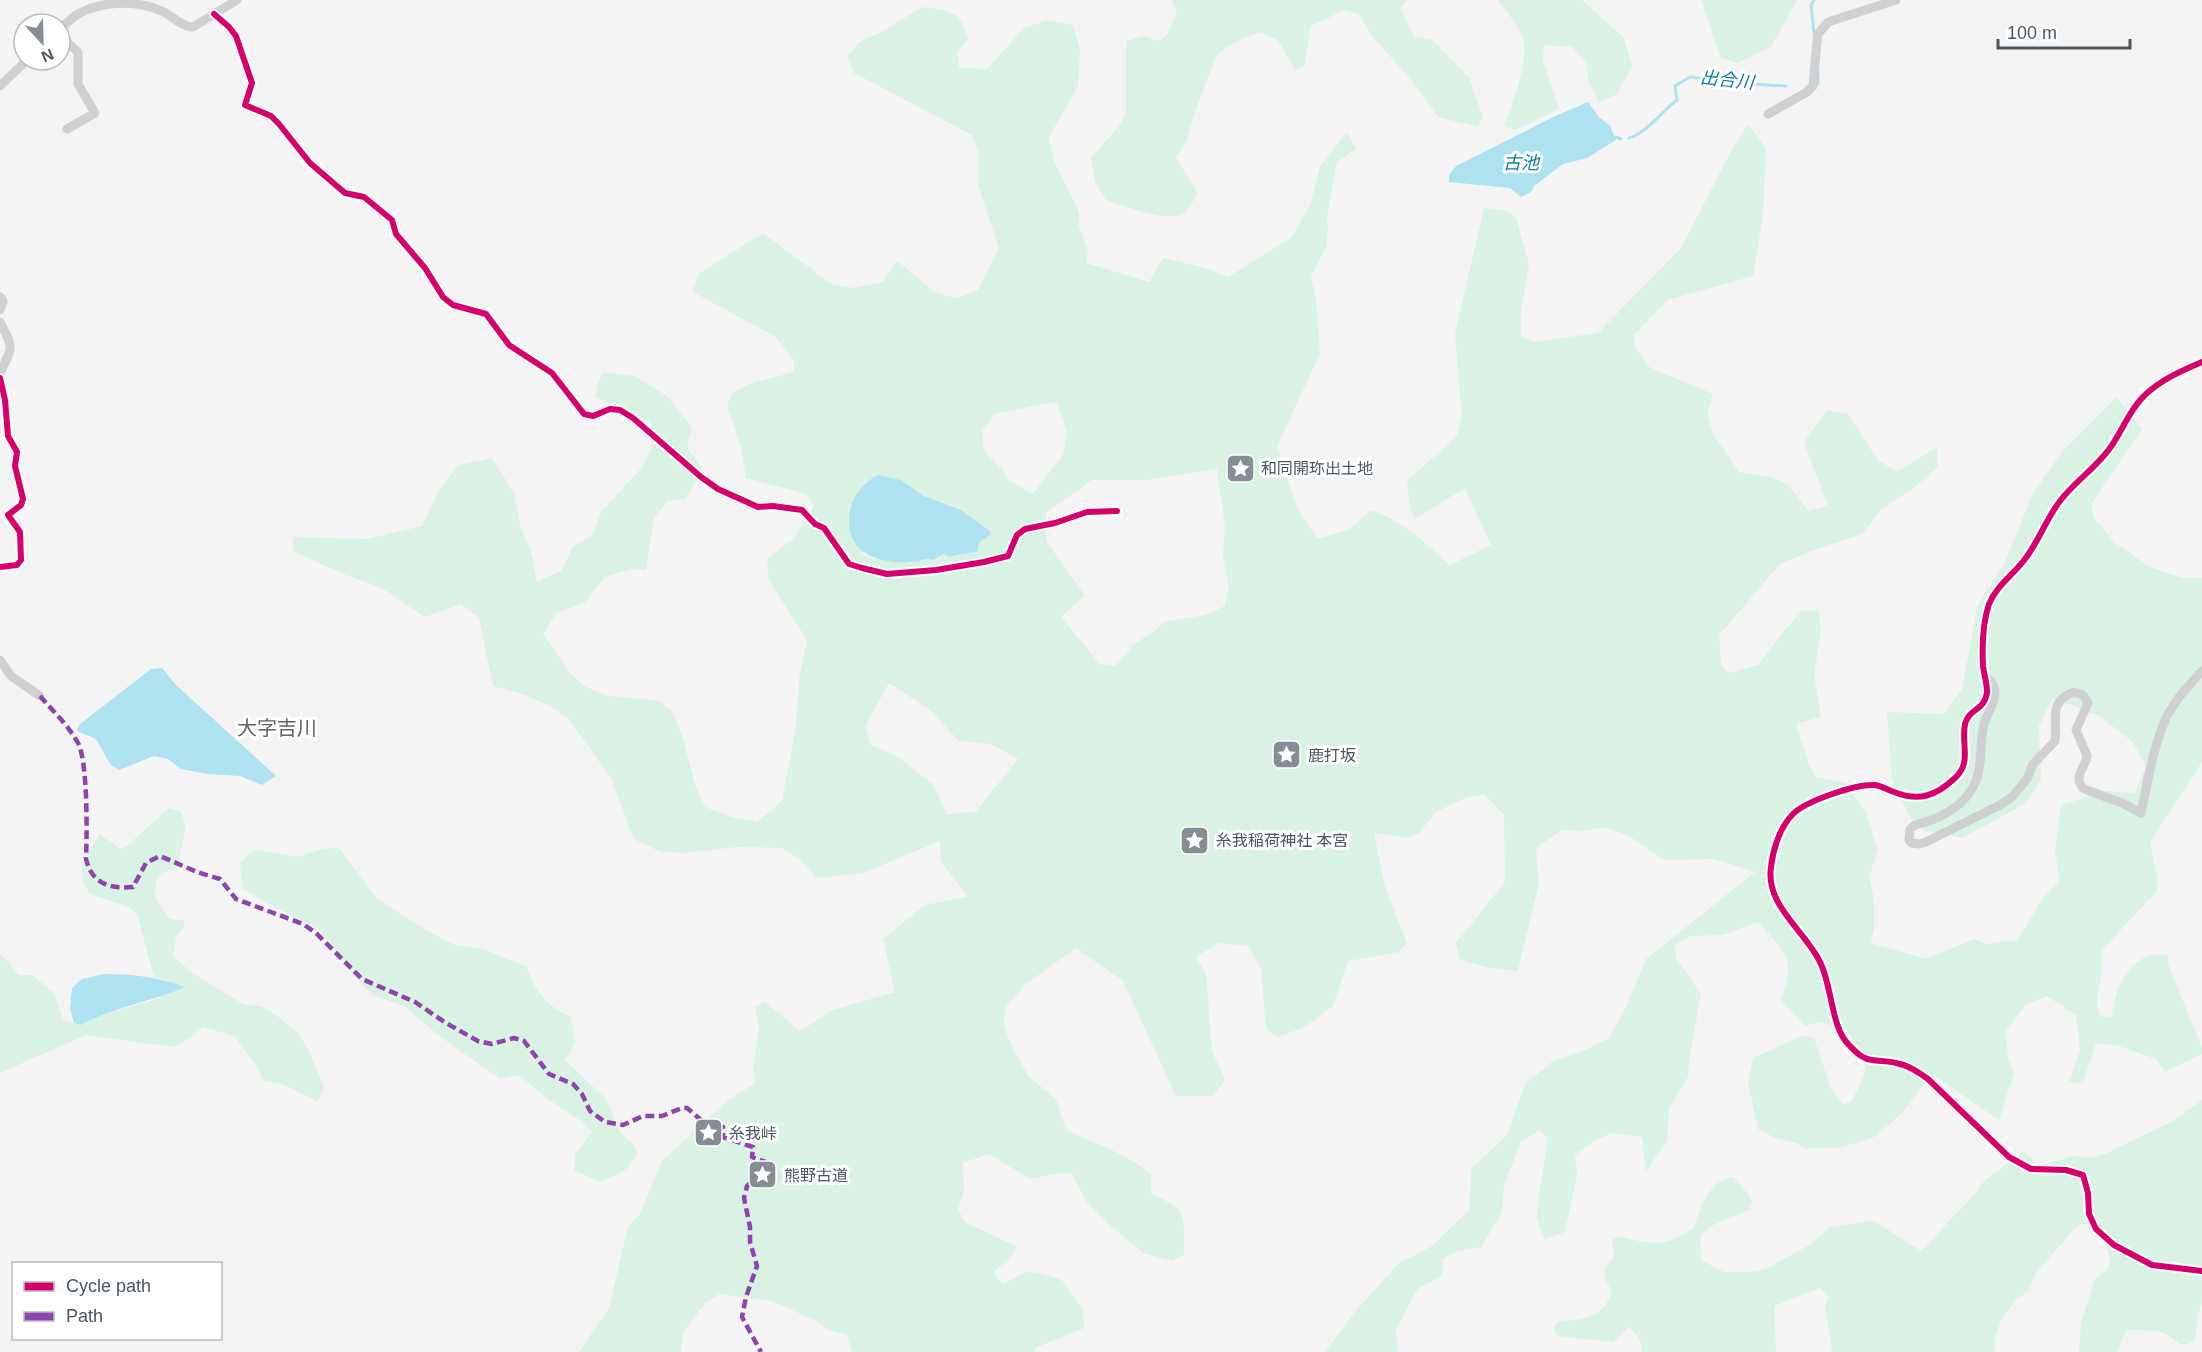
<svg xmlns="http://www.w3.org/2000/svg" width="2202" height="1352" viewBox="0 0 2202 1352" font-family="Arial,'Noto Sans JP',sans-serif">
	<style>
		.green { fill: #d9f2e3; fill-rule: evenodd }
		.water { fill: #aee2f0 }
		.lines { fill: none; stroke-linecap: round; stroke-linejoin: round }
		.stream { stroke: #aee2f0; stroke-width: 3 }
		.minor { stroke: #ced0d2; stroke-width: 9 }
		.quiet { stroke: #8e44ad; stroke-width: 4.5; stroke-dasharray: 9 4.5; stroke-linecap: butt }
		.cycleway-casing { stroke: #fff; stroke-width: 10 }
		.cycleway { stroke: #d6006c; stroke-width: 6 }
		.labels { text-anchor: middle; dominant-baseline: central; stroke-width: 6; stroke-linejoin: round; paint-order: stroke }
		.poi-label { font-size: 16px; fill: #4a5661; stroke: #fff; text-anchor: start }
		.water-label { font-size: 18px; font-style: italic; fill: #0c7c9b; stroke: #fff }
		.quarter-label { font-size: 20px; fill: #5f6368; stroke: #fff }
	</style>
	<rect width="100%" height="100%" fill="#f4f4f4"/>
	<path class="green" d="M 1172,0 L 1407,0 L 1400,8 L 1414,37 L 1433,40 L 1469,78 L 1483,117 L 1478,127 L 1438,117 L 1413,82 L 1372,36 L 1359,14 L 1345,10 L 1310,26 L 1305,66 L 1295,70 L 1278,40 L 1261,32 C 1245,37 1227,44 1216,57 L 1198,103 L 1186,142 L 1176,157 L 1198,194 C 1193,200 1188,213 1180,215 C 1160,221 1126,206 1106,200 L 1095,182 L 1091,158 L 1120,125 L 1126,111 L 1126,41 L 1143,36 L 1159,41 L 1166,36 L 1177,14 Z
		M 1498,0 L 1582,0 L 1624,38 L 1632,67 L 1616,95 L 1599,103 L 1588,79 L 1587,63 L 1572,47 L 1544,45 L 1543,61 L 1559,109 L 1516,130 L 1505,126 C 1511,107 1530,58 1523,39 C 1518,25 1507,12 1498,0 Z
		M 1701,0 L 1797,0 L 1771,47 L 1737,63 L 1720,57 Z
		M 922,7 C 949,11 960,9 968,39 L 957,53 L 959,67 L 986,70 L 1024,28 L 1048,20 L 1073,25 L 1080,49 L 1078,86 L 1049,137 L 1054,161 L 1079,212 L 1079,226 L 1088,250 L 1086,263 L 1149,282 L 1163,258 L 1206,268 L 1228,277 L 1292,237 L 1310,205 L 1320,167 L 1347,132 L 1356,149 L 1337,162 L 1327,217 L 1328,230 L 1326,247 L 1311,277 L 1316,300 L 1320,354 L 1277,446 L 1298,510 L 1318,539 L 1350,529 L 1370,510 C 1401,519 1426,544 1450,565 L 1491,545 L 1465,488 L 1415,519 L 1410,509 L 1407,481 L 1457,436 L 1462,417 L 1455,334 L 1484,208 L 1508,211 L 1516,218 L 1529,264 L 1521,313 L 1521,336 L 1533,342 L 1598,333 L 1681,248 L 1729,155 L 1748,124 L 1766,148 L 1763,215 L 1753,276 L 1668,300 L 1634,335 L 1636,349 L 1649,367 L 1713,394 L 1707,414 L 1713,434 L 1739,472 C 1779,479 1784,475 1808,511 L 1828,506 L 1804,442 L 1827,410 L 1848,414 L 1878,460 L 1897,472 L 1937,447 L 1938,467 L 1910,491 L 1881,509 L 1862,534 L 1806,553 L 1779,565 L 1719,635 L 1721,664 L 1728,673 L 1758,665 L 1785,630 L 1802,611 L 1818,610 L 1821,632 L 1814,675 L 1821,717 L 1796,724 L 1809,765 L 1816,777 L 1846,783 L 1866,813 L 1878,850 L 1869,877 L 1874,899 L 1874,930 L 1870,943 L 1926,959 L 1974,939 L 1986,944 L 2018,940 L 2042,899 L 2060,881 L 2055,851 L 2061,805 L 2106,791 L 2135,793 L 2146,766 L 2132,741 L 2099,716 L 2053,698 L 2039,726 L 2041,780 L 2026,803 L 1963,838 L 1925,831 L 1909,816 L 1892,779 L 1887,712 L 1944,714 L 1962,689 L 1977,607 L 2006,560 L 2033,493 L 2063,451 L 2117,397 L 2142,429 L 2091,504 L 2094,518 L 2114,542 L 2150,567 L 2182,578 L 2202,578 L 2202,762 L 2150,842 L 2157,876 L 2157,891 L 2101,951 C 2101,956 2102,962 2102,966 C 2102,984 2093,998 2100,1016 L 2111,1018 C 2114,1007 2115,995 2120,985 C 2128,966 2147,950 2168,955 L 2168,964 L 2202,1048 L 2202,1054 L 2165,1072 L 2156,1059 L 2119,1046 L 2096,1043 L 2083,1083 L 2069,1082 L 2080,1050 L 2076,1015 L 2047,996 L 2027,1004 L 2005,1032 L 2008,1057 L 2014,1073 L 1999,1120 L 1932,1074 L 1904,1111 L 1876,1136 L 1857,1143 L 1835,1148 L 1804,1148 L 1797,1143 L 1775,1138 L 1758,1129 L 1748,1082 L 1753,1058 L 1802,1036 L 1814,1038 L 1831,1089 L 1843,1104 L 1851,1102 C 1872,1064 1869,1064 1846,1029 L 1819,1022 L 1805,1026 L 1781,1000 C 1797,958 1785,952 1758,922 L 1722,935 L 1691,936 L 1675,945 L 1676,958 L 1701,994 L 1689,1060 L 1688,1077 L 1669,1108 L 1667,1141 L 1646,1171 L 1642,1137 L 1612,1133 L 1591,1143 L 1575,1155 L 1577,1174 L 1565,1232 L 1544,1239 L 1537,1218 L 1539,1195 L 1548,1138 L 1539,1131 L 1521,1142 L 1504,1185 L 1502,1212 L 1481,1247 L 1457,1251 L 1443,1259 C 1443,1263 1444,1269 1442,1273 C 1438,1282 1425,1282 1419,1288 C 1409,1299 1405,1317 1396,1329 L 1398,1352 L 1325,1352 L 1354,1313 L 1398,1264 L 1432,1246 L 1469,1210 L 1471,1169 L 1507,1135 L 1525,1084 L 1552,1062 L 1585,1050 L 1609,1038 L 1628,1003 L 1646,959 L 1755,872 L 1715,859 L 1664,860 L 1629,836 L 1604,827 L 1584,831 L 1562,830 L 1536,848 L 1539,883 L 1518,971 L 1489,968 L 1460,960 L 1456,943 L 1505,882 L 1504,815 L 1484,794 L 1465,798 L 1436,812 L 1419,833 L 1407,838 L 1374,833 L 1385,887 L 1407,943 L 1399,952 L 1348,961 L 1333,1006 L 1305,1027 L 1278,1037 L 1266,1029 L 1261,969 L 1248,946 L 1218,943 L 1196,957 L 1206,974 L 1212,1051 L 1225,1080 L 1213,1096 L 1176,1096 L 1123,981 L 1076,948 L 1026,984 L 1005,1008 L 1004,1026 L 1012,1047 L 1029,1077 L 1056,1099 L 1066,1130 C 1096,1145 1126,1152 1151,1175 L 1151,1193 C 1190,1212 1183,1213 1184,1255 L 1172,1261 L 1144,1253 L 1114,1229 L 1086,1201 L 1072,1174 L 1061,1173 L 1030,1179 L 989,1154 L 963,1163 L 964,1191 L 958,1209 L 965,1222 L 1017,1247 L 1012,1256 L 994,1272 L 1002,1284 L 1026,1272 L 1044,1274 L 1062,1280 L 1083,1310 L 1084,1328 L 1035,1348 L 1035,1352 L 852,1352 L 847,1335 L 826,1329 L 817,1321 L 771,1301 L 720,1294 L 705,1303 L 684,1331 L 681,1352 L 579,1352 L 609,1308 L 628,1227 L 640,1214 L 662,1161 L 727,1101 L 755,1083 L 753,1069 L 759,1029 L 755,1007 L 765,1002 L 800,1031 L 833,1010 L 895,992 L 883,939 L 925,905 L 967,897 L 941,861 L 940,841 L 863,873 L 817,878 L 799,859 L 783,848 L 737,847 L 683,853 L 661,852 L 634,839 L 611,778 L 568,718 L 548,705 L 525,695 L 493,686 L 479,618 L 461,604 L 425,617 L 382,588 L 343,574 L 293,551 L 293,537 L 367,539 L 422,526 L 439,491 L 458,465 L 492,458 L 514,493 L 520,525 L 532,555 L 537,582 L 561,571 L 573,547 L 593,534 L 601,512 L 644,465 L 651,448 L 651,422 L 595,397 L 598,381 L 604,373 L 635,376 L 667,396 L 692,428 L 687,447 L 703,470 L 685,499 L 667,501 L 654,518 L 646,570 L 631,569 L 605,577 L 585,603 L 557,612 L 543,634 L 570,673 L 586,687 L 608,696 L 658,700 L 672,711 L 683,738 L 695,784 L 705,807 L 732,817 L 757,822 L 782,801 L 796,726 L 799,679 L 807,640 L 769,580 L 767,559 L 794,538 L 814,506 L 806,494 L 746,478 L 741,448 L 727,406 L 732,393 L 752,383 L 794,372 L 794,360 L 776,337 L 693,292 L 698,274 L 763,233 L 833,285 L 854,288 L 883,282 L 897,261 L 936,293 L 957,298 L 978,290 L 999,248 L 978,185 L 979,153 L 972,135 L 854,73 L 847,57 L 859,42 L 880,33 ZM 1057,402 L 1067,432 L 1063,455 L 1033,494 L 1008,480 L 1003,470 L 984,451 L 982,431 L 996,413 ZM 1217,469 L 1225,526 L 1223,557 L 1229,587 L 1225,606 L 1205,615 L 1164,622 L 1156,630 L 1133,645 L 1116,666 L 1100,664 L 1061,617 L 1085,595 L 1046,541 L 1046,513 L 1092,480 L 1147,480 ZM 878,475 L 901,480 L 924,496 L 961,510 L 990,531 L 989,537 L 983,538 L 978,544 L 978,551 C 970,554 959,553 950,556 L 945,554 L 938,558 L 926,558 L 913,563 L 870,558 L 863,554 L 854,541 L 865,483 ZM 889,683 L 930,710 L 959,741 L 991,744 L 1018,759 L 976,811 L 947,815 L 933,784 L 895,755 L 871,745 L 865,726 Z
		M 169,808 L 181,812 L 186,827 L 177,868 L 165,872 L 156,880 L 155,897 L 170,919 L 184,920 L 184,927 L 176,937 L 173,956 L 191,972 L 243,1004 L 261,1006 L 276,1015 L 298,1033 L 309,1051 L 324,1087 L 318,1102 L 280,1083 L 264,1081 L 255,1064 L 234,1036 L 203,1027 L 189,1039 L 173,1047 L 86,1035 L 0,1073 L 0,953 L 19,975 L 32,975 L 54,993 L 64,1021 L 81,1025 L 96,1017 L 160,998 L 167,981 L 154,977 L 137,914 L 128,907 L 90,894 L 84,884 L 81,866 L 100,834 L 120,849 L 128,845 Z
		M 338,847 L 377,898 L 424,929 L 455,945 L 485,950 L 526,966 C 537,993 543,1004 571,1017 L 575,1043 L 565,1060 L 607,1100 L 619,1131 L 633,1144 L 637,1153 C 629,1172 617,1175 599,1182 L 574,1170 L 575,1154 L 592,1132 L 581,1121 L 545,1097 L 519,1075 L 500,1079 L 438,1035 L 404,1006 L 375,996 L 362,985 L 319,929 L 268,904 L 243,889 L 240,863 L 254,849 L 297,857 L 319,850 Z
		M 2202,1100 L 2202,1303 L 2198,1314 L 2195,1339 L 2188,1344 L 2181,1345 C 2161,1327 2153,1331 2128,1330 L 2123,1336 L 2118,1352 L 2079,1352 L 2081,1323 L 2095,1279 L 2108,1269 L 2110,1260 L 2105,1236 L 2094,1223 L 2078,1225 L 2035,1274 L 2028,1291 L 2015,1301 L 2001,1321 L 1995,1337 L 1995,1352 L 1832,1352 L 1825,1304 L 1829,1298 L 1820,1288 L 1774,1306 L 1776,1352 L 1642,1352 C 1643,1343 1636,1333 1629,1327 L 1613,1342 L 1557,1336 L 1554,1328 L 1559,1321 C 1584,1320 1604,1318 1612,1291 C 1601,1273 1602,1272 1614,1256 L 1612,1240 L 1619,1236 C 1652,1245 1664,1248 1694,1228 C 1699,1210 1711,1178 1733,1177 L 1749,1195 L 1752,1202 L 1749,1210 L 1713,1225 L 1700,1235 L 1701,1260 L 1724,1272 L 1750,1272 L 1766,1269 L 1811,1244 L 1830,1227 L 1872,1221 L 1879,1224 L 1921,1251 L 1974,1195 L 1984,1181 L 2012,1161 L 2024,1150 L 2038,1166 L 2074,1156 L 2091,1158 L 2107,1153 L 2175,1120 Z"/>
	<path class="water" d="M 1588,102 L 1598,116 L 1610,126 L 1616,140 L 1587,158 L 1563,164 L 1534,186 L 1531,192 L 1521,197 L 1510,188 L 1449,182 L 1449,175 L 1456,166 L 1553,117 Z
		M 878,475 L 901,480 L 924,496 L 961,510 L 990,531 L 991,534 C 983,542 979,536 978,551 C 969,554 959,553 950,557 L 944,554 L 933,560 C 924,557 920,562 911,562 C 875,564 843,552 850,510 C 853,495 865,481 878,475 Z
		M 162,668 L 176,685 L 276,776 L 262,785 L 240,776 L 208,774 L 181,769 L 168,759 L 154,756 L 119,770 L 110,764 L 96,739 L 77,731 L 80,724 L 151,669 Z
		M 104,974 C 135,974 156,977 185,987 C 151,1002 113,1007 81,1025 L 74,1023 L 70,1008 L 72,988 L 82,979 Z"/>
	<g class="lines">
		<path class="stream" d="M 1814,0 L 1811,5 L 1814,34
			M 1818,84 L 1818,71
			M 1616,137 L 1621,139
			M 1629,138 C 1648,132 1661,112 1677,100 L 1675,86 L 1690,77 L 1735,83 L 1786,86"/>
		<path class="minor" d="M 214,14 L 229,27 L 236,36 L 252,83 L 245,105 L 271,116 L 279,124 L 310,163 L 345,193 L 364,197 L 392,220 L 396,234 L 425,268 L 443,297 L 453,305 L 486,314 L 509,345 L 552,373 L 584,414 L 593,416 L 610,409 L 620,410 L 633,418 L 701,477 L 718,489 L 758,507 L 773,506 L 802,510 L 815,524 L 824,528 L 849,564 L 862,568 L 887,574 L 936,570 L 984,562 L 1008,556 L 1017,535 L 1025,529 L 1055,523 L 1087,512 L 1117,511
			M 60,29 C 66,24 71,18 78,14 C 104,0 138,0 164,12 C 173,17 183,27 193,27 L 237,0
			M 60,36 L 78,52 L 78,84 L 95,113 L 67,129
			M 0,86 L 27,60
			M 1768,114 L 1807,92 L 1813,86 L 1817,41 L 1818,34 L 1828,22 L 1896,0
			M 0,297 L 3,301 L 0,310
			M 0,322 C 14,349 13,346 0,373
			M 2202,362 C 2181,371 2160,380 2144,396 C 2129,410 2122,432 2110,448 C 2096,468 2074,482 2060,501 C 2046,519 2039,541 2025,559 C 2014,574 1996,586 1989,604 C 1983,622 1982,647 1983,666 C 1984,674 1987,683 1987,692 C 1985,711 1969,708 1965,724 C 1961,744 1972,763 1955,778 C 1936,796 1919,802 1894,792 C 1888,790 1882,786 1875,785 C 1855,784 1806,801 1793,814 C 1780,827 1773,849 1771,867 C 1765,905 1805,931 1820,962 C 1832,985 1831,1028 1849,1045 C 1853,1049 1859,1056 1865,1058 C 1873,1062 1886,1060 1896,1063 C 1908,1065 1918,1072 1928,1079 L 2009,1157 L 2031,1169 L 2066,1170 L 2083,1175 L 2088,1193 L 2089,1214 L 2096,1229 L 2114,1245 L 2152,1265 L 2202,1271
			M 0,378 L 5,400 L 8,436 L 17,452 L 15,466 L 23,499 L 21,505 L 8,515 L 20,532 L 21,560 L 17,565 L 0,567
			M 0,660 L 11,676 L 40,696
			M 1986,677 C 1991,681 1995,686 1995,693 C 1995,703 1987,714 1984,724 C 1978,747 1985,771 1970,792 C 1958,810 1935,820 1915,825 L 1910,829 L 1909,840 L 1912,843 L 1919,844 L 1926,842 L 2000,805 L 2013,796 L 2027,779 L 2033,764 L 2055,741 C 2058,720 2047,702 2074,692 L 2083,695 L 2088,703 L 2076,730 L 2087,756 C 2085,769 2072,777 2084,789 L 2122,803 L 2141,813 C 2148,781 2153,746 2167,716 C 2176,699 2189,685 2202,671"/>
		<path class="quiet" d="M 40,696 C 53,711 68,725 78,743 C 88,762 87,836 86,859 C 92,884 110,889 133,887 L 146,863 L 160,856 L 197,872 L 220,879 L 236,899 L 303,924 L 316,933 L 362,979 L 415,1002 L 446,1023 L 478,1041 L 492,1044 L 514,1038 L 524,1041 L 549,1074 L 573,1084 L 582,1094 L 590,1111 L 605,1122 L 623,1125 L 643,1116 L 662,1116 L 682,1108 L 687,1108 L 714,1131 L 723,1127 L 723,1137 L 753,1147 L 752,1157 L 766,1162
			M 760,1174 L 747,1186 L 744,1198 L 750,1227 L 750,1242 L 757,1266 L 746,1297 L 742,1317 L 761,1352"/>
		<defs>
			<path id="cycleway" d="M 214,14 L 229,27 L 236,36 L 252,83 L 245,105 L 271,116 L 279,124 L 310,163 L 345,193 L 364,197 L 392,220 L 396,234 L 425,268 L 443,297 L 453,305 L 486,314 L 509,345 L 552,373 L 584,414 L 593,416 L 610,409 L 620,410 L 633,418 L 701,477 L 718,489 L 758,507 L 773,506 L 802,510 L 815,524 L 824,528 L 849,564 L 862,568 L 887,574 L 936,570 L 984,562 L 1008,556 L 1017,535 L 1025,529 L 1055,523 L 1087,512 L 1117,511
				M 2202,362 C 2181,371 2160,380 2144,396 C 2129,410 2122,432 2110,448 C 2096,468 2074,482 2060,501 C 2046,519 2039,541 2025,559 C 2014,574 1996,586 1989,604 C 1983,622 1982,647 1983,666 C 1984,674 1987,683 1987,692 C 1985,711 1969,708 1965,724 C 1961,744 1972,763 1955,778 C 1936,796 1919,802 1894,792 C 1888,790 1882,786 1875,785 C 1855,784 1806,801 1793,814 C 1780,827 1773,849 1771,867 C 1765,905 1805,931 1820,962 C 1832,985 1831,1028 1849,1045 C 1853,1049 1859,1056 1865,1058 C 1873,1062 1886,1060 1896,1063 C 1908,1065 1918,1072 1928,1079 L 2009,1157 L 2031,1169 L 2066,1170 L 2083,1175 L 2088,1193 L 2089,1214 L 2096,1229 L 2114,1245 L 2152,1265 L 2202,1271
				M 0,378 L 5,400 L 8,436 L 17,452 L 15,466 L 23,499 L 21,505 L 8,515 L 20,532 L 21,560 L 17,565 L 0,567"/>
		</defs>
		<use href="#cycleway" class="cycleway-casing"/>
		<use href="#cycleway" class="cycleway"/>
	</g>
	<defs>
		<symbol id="sight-square" viewBox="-11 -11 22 22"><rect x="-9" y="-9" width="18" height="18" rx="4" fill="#868d94" stroke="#fff"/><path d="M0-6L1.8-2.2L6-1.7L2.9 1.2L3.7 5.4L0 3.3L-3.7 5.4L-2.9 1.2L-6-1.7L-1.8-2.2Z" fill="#fff"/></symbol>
	</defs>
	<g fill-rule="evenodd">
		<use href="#sight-square" x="1224" y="452" width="33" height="33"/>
		<use href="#sight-square" x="1270" y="738" width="33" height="33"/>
		<use href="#sight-square" x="1178" y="824" width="33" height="33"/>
		<use href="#sight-square" x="692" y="1116" width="33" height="33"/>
		<use href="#sight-square" x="746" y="1158" width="33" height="33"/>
	</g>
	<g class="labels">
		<g class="poi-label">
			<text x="1261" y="468">和同開珎出土地</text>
			<text x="1308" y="755">鹿打坂</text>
			<text x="1216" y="840">糸我稲荷神社 本宮</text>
			<text x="729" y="1133">糸我峠</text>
			<text x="784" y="1175">熊野古道</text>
		</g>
		<g class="water-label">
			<text transform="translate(1727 80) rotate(6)">出合川</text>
			<text x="1521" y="163">古池</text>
		</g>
		<g class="quarter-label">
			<text x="277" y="728">大字吉川</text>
		</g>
	</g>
	<rect x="12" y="1262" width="210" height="78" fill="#ffffff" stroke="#b7bbc0" stroke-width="1.5"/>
	<rect x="24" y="1282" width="30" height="9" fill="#d6006c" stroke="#b7bbc0" stroke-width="1.5"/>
	<text x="66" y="1292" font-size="18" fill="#4a5661">Cycle path</text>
	<rect x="24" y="1312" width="30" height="9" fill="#8e44ad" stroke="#b7bbc0" stroke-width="1.5"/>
	<text x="66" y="1322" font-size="18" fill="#4a5661">Path</text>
	<g transform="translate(42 42) rotate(158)"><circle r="28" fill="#ffffff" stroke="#b7bbc0" stroke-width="1.5"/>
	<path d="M0-4.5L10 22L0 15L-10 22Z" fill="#868d94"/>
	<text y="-9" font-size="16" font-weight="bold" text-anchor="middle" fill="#4a5661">N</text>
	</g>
	<path d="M1998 39v9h132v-9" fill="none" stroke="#4a5661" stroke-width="3"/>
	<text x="2007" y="39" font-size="18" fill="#4a5661" stroke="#ffffff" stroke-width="4.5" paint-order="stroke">100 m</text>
</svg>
